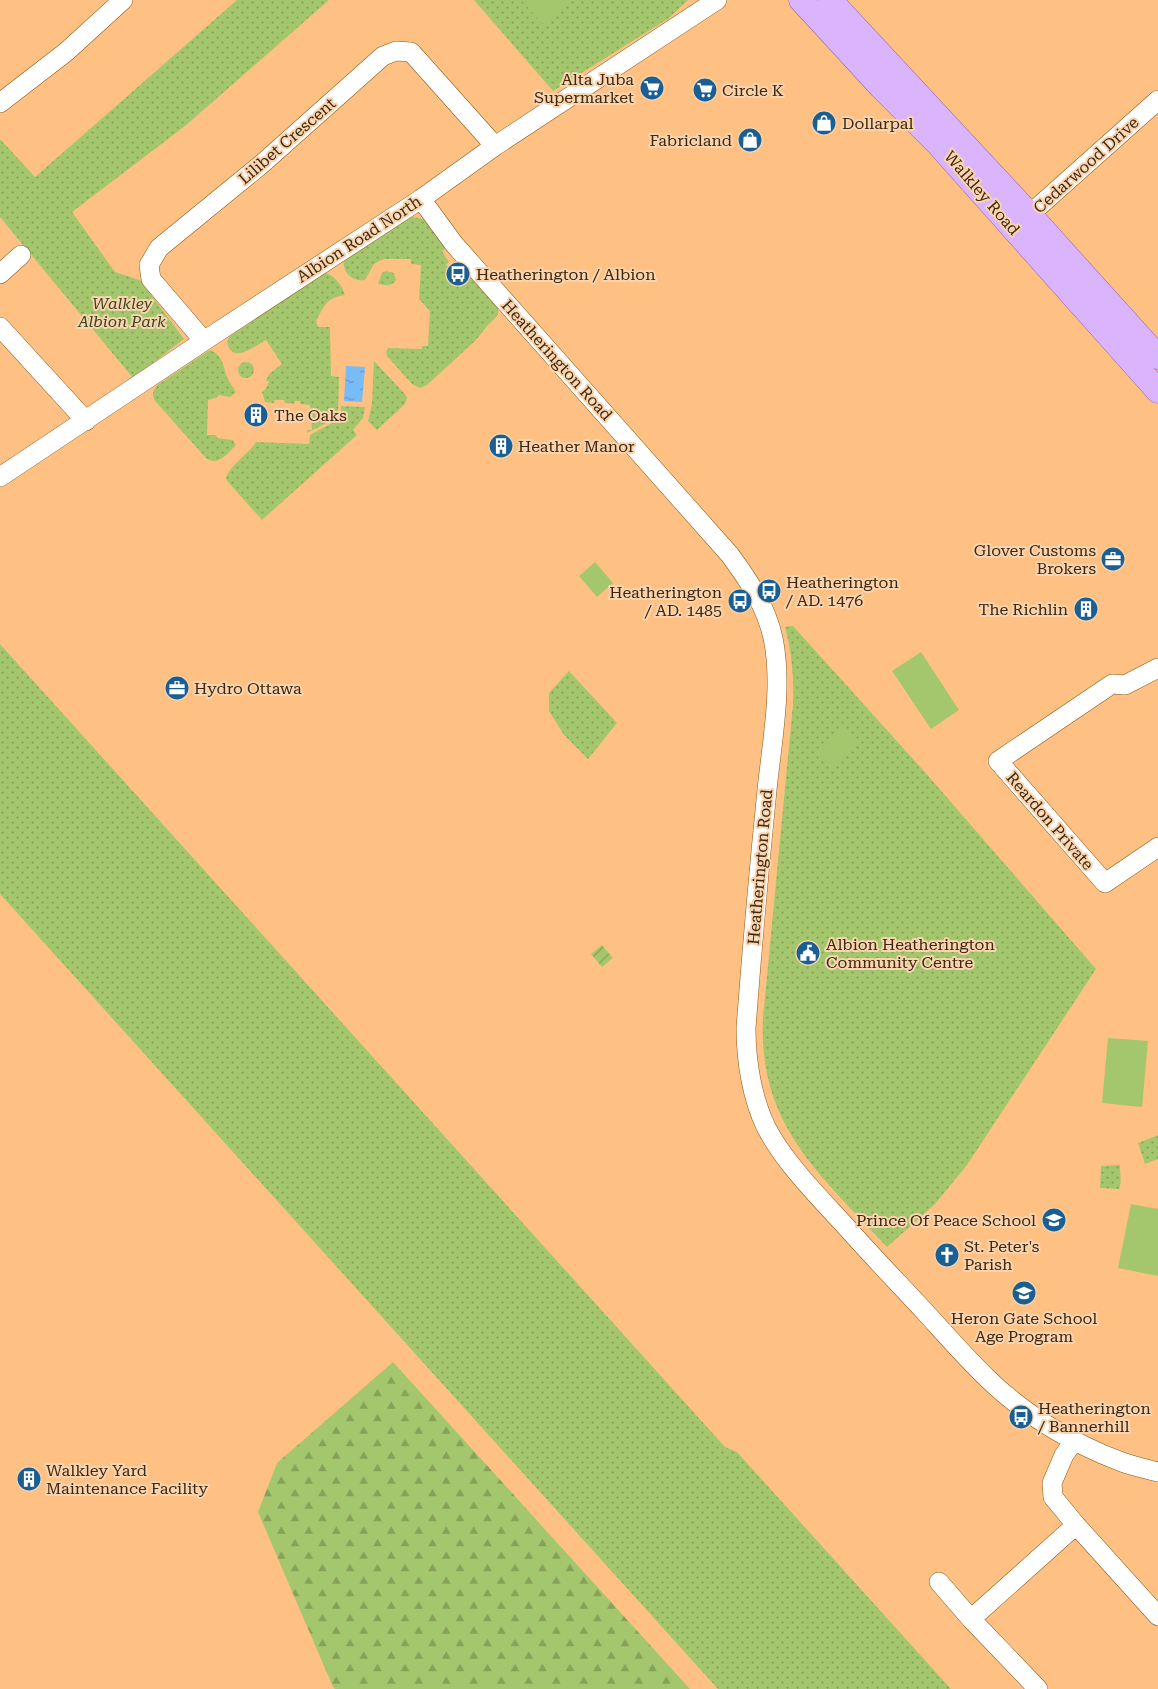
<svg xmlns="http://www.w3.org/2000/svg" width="1158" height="1689" viewBox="0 0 1158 1689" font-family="'Roboto Serif',serif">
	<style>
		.grass { fill: url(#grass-dots) }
		.forest { fill: url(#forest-firs) }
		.garden { fill: url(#garden-furrows) }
		.pitch { fill: #a4c76d }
		.water { fill: url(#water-ripples) }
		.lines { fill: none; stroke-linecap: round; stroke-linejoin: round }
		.minor-casing { stroke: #8d5712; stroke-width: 20 }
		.major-casing { stroke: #9463a8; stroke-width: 25 }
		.minor { stroke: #fff; stroke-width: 19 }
		.major { stroke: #dab5fd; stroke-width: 24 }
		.labels { text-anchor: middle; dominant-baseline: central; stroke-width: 4; stroke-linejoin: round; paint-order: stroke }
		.poi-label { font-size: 16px; fill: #3e270c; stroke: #f9d4b0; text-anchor: start }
		.street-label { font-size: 16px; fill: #3e270c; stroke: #f9d4b0 }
		.park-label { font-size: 16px; font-style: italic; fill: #38471d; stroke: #f9d4b0 }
	</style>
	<defs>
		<pattern id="grass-dots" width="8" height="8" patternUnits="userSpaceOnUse" patternTransform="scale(1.25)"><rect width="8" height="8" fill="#a4c76d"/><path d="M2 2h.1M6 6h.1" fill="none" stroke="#87a258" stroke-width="1.8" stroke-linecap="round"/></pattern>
		<pattern id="forest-firs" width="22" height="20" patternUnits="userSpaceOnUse" patternTransform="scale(1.25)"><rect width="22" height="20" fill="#a4c76d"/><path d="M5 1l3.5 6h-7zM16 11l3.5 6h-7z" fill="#87a258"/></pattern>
		<pattern id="garden-furrows" width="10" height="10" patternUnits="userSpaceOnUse" patternTransform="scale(1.25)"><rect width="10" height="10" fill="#a4c76d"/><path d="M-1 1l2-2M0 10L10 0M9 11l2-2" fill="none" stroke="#87a258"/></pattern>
		<pattern id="water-ripples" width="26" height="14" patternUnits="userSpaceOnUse" patternTransform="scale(1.25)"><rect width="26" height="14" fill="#77bcf7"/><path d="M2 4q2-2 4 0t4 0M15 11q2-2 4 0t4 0" fill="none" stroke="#6399c6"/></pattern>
	</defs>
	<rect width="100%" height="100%" fill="#fec183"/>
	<path class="grass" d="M 237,0 L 329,0 L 185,126 L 72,212 L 115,272 L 140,280 L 184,339 L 133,378 L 0,217 L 0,139 L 35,177 Z
		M 474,0 L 688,0 L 669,18 L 553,91 Z
		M 409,217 C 430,216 436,231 447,247 L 442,251 L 449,262 L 446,265 L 456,277 L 464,270 L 498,308 L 498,315 L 487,326 L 476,340 L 427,385 L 420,388 L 412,384 L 387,356 L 386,352 L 388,348 L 422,349 L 422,346 L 428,346 L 430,311 L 419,299 L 421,265 L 411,264 L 411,259 L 384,259 L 379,261 L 374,264 L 365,280 C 354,283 341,272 344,260 Z
		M 386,271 L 394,273 L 396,280 C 392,287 385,285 378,284 L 382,273 Z
		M 325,273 C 334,274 343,287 345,295 C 326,298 325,305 316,321 L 318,327 L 330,327 L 331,376 L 339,377 L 338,417 L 307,433 L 307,430 L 312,430 L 310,405 L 300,404 L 300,401 L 295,401 L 294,404 L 285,403 L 284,400 L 275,400 L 274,403 L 265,402 L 262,392 L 267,387 L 269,381 L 266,381 L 269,374 L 282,364 L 266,340 C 255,346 231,366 227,341 L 230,336 Z
		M 210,350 C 223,355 223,366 227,377 C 229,382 233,387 236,392 L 230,397 L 219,395 L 216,398 L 208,400 L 207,435 L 216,435 L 217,438 L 233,440 L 236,445 C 228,453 218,467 206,458 L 155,401 C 151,394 153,389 159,384 Z
		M 374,361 L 405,394 L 407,398 L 405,404 L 377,430 L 368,421 L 372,404 Z
		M238 370a8 8 0 1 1 16 0a8 8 0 1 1-16 0Z
		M 341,406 L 365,407 L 363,418 L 353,430 L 357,435 L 262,520 L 228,482 L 226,479 C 228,466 249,454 256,442 L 309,444 L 310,435 L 341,418 Z
		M 793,626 L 923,770 L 1096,969 L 967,1165 L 935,1204 L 887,1247 C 820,1174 758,1126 763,1018 L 793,704 C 794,678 792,653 785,627 Z
		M 0,644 L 725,1447 L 737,1452 L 951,1689 L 718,1689 L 0,894 Z
		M 569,671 L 617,723 L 588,759 L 564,735 L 549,711 L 549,693 Z
		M 1158,1135 L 1158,1159 L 1145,1164 L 1138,1143 Z
		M 1120,1165 C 1120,1174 1122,1181 1119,1189 L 1100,1188 L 1101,1166 Z"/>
	<path class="forest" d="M 393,1362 L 690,1689 L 335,1689 L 333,1687 L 258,1512 L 277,1463 Z"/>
	<path class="garden" d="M 602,945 L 613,958 L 602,967 L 591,954 Z"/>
	<path class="pitch" d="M 521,0 L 574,0 L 543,24 Z
		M 595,562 L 613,583 L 597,597 L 579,576 Z
		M 921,652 L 959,710 L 931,729 L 892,671 Z
		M 844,728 L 858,741 L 832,768 L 819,755 Z
		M 1108,1038 L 1148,1041 L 1142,1107 L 1102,1103 Z
		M 1131,1204 L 1158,1209 L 1158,1276 L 1118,1268 Z"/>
	<path class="water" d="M 346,366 L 365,367 L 362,402 L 344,401 Z"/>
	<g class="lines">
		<defs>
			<path id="minor" d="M 0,103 L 66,52 L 123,0
				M 421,199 L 454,244 L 730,555 C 749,581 766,606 773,638 C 783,686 772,741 767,790 C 759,869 752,949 746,1028 C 746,1061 752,1098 766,1127 C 785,1164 821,1199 849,1230 C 874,1258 900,1285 926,1313 C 946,1335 966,1358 988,1379 C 1025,1415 1073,1444 1122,1462 C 1133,1466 1146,1469 1158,1472
				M 1019,224 L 1158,100
				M 0,274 L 21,255
				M 0,327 L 86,421
				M 204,341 L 151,279 L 149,265 L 159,248 L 263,163 L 383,56 L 396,51 L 411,52 L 495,146
				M 0,477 L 210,337 L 421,199 L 495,146 L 717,0
				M 1158,668 L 1125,685 L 1112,684 L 998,761 L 1105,883 L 1158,847
				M 1074,1441 L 1064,1455 L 1052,1483 L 1053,1497 L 1076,1525 L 1158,1616
				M 939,1582 L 971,1619 L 1038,1689
				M 971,1619 L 1076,1525"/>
			<path id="major" d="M 801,0 L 881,87 L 938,144 L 1158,391
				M 830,0 L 1030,215 L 1158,357"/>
		</defs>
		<use href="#minor" class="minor-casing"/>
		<use href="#major" class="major-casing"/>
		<use href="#minor" class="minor"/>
		<use href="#major" class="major"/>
	</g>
	<defs>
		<symbol id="supermarket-disc" viewBox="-11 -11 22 22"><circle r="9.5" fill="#195f93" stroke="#f9d4b0"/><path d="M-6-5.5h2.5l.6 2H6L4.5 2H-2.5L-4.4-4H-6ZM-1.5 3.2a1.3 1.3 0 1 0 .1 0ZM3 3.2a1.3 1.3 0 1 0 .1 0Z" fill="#fff"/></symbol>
		<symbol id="shop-disc" viewBox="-11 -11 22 22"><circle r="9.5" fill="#195f93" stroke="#f9d4b0"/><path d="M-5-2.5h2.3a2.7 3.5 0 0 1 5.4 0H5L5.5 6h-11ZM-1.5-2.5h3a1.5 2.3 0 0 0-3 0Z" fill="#fff"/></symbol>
		<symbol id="bus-disc" viewBox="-11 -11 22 22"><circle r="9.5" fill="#195f93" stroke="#f9d4b0"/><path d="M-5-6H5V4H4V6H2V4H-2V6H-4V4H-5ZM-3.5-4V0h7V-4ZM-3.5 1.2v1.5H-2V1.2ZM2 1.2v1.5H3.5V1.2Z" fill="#fff"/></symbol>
		<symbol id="building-disc" viewBox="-11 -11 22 22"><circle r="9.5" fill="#195f93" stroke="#f9d4b0"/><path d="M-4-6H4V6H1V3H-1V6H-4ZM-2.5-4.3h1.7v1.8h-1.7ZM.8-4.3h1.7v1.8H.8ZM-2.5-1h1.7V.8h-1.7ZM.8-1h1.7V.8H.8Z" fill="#fff"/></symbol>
		<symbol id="office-disc" viewBox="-11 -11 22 22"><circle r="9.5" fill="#195f93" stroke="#f9d4b0"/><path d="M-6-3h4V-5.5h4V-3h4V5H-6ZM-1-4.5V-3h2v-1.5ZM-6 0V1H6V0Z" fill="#fff"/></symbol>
		<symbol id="civic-disc" viewBox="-11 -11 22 22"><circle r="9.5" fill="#195f93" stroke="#f9d4b0"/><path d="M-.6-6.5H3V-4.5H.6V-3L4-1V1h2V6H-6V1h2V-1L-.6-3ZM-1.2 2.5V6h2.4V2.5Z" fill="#fff"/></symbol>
		<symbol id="school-disc" viewBox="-11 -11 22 22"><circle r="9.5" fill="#195f93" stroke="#f9d4b0"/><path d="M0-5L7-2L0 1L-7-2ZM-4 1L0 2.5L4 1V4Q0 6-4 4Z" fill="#fff"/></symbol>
		<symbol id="church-disc" viewBox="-11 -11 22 22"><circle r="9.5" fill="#195f93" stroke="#f9d4b0"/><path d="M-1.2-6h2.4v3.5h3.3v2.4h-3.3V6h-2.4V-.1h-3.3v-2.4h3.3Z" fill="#fff"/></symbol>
	</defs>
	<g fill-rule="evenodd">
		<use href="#supermarket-disc" x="638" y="74" width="28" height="28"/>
		<use href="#supermarket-disc" x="691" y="76" width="28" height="28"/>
		<use href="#shop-disc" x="810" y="109" width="28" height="28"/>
		<use href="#shop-disc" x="736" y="126" width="28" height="28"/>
		<use href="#bus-disc" x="444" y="260" width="28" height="28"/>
		<use href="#building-disc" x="242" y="401" width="28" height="28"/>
		<use href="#building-disc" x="487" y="432" width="28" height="28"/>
		<use href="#office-disc" x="1099" y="545" width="28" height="28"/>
		<use href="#bus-disc" x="755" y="577" width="28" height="28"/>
		<use href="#bus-disc" x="726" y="587" width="28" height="28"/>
		<use href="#building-disc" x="1072" y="595" width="28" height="28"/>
		<use href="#office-disc" x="163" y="674" width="28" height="28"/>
		<use href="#civic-disc" x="794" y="939" width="28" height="28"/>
		<use href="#school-disc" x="1040" y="1206" width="28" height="28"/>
		<use href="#church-disc" x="933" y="1241" width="28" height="28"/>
		<use href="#school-disc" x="1010" y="1279" width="28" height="28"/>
		<use href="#bus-disc" x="1007" y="1403" width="28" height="28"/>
		<use href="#building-disc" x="15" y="1465" width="28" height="28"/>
	</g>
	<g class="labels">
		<g class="poi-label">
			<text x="634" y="79" text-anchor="end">Alta Juba<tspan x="634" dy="18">Supermarket</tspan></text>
			<text x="722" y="90">Circle K</text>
			<text x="842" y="123">Dollarpal</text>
			<text x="732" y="140" text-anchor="end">Fabricland</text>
			<text x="476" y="274">Heatherington / Albion</text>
			<text x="274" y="415">The Oaks</text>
			<text x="518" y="446">Heather Manor</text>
			<text x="1096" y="550" text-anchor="end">Glover Customs<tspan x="1096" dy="18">Brokers</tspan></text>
			<text x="786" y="582">Heatherington<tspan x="786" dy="18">/ AD. 1476</tspan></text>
			<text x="722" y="592" text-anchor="end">Heatherington<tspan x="722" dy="18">/ AD. 1485</tspan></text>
			<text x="1068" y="609" text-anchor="end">The Richlin</text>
			<text x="194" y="688">Hydro Ottawa</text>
			<text x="826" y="944">Albion Heatherington<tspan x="826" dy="18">Community Centre</tspan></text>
			<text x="1036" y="1220" text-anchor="end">Prince Of Peace School</text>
			<text x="964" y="1246">St. Peter's<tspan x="964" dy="18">Parish</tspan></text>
			<text x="1024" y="1318" text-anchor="middle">Heron Gate School<tspan x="1024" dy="18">Age Program</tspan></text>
			<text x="1038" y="1408">Heatherington<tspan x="1038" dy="18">/ Bannerhill</tspan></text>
			<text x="46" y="1470">Walkley Yard<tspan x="46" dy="18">Maintenance Facility</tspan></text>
		</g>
		<g class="street-label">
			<text transform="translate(287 141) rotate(-41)">Lilibet Crescent</text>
			<text transform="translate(1086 165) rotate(-42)">Cedarwood Drive</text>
			<text transform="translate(982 193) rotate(49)">Walkley Road</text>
			<text transform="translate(359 239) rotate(-33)">Albion Road North</text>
			<text transform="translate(557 360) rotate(48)">Heatherington Road</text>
			<text transform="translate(1050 821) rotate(49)">Reardon Private</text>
			<text transform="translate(760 867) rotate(-85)">Heatherington Road</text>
		</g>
		<g class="park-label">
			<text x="122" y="303">Walkley<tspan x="122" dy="18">Albion Park</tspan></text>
		</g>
	</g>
</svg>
